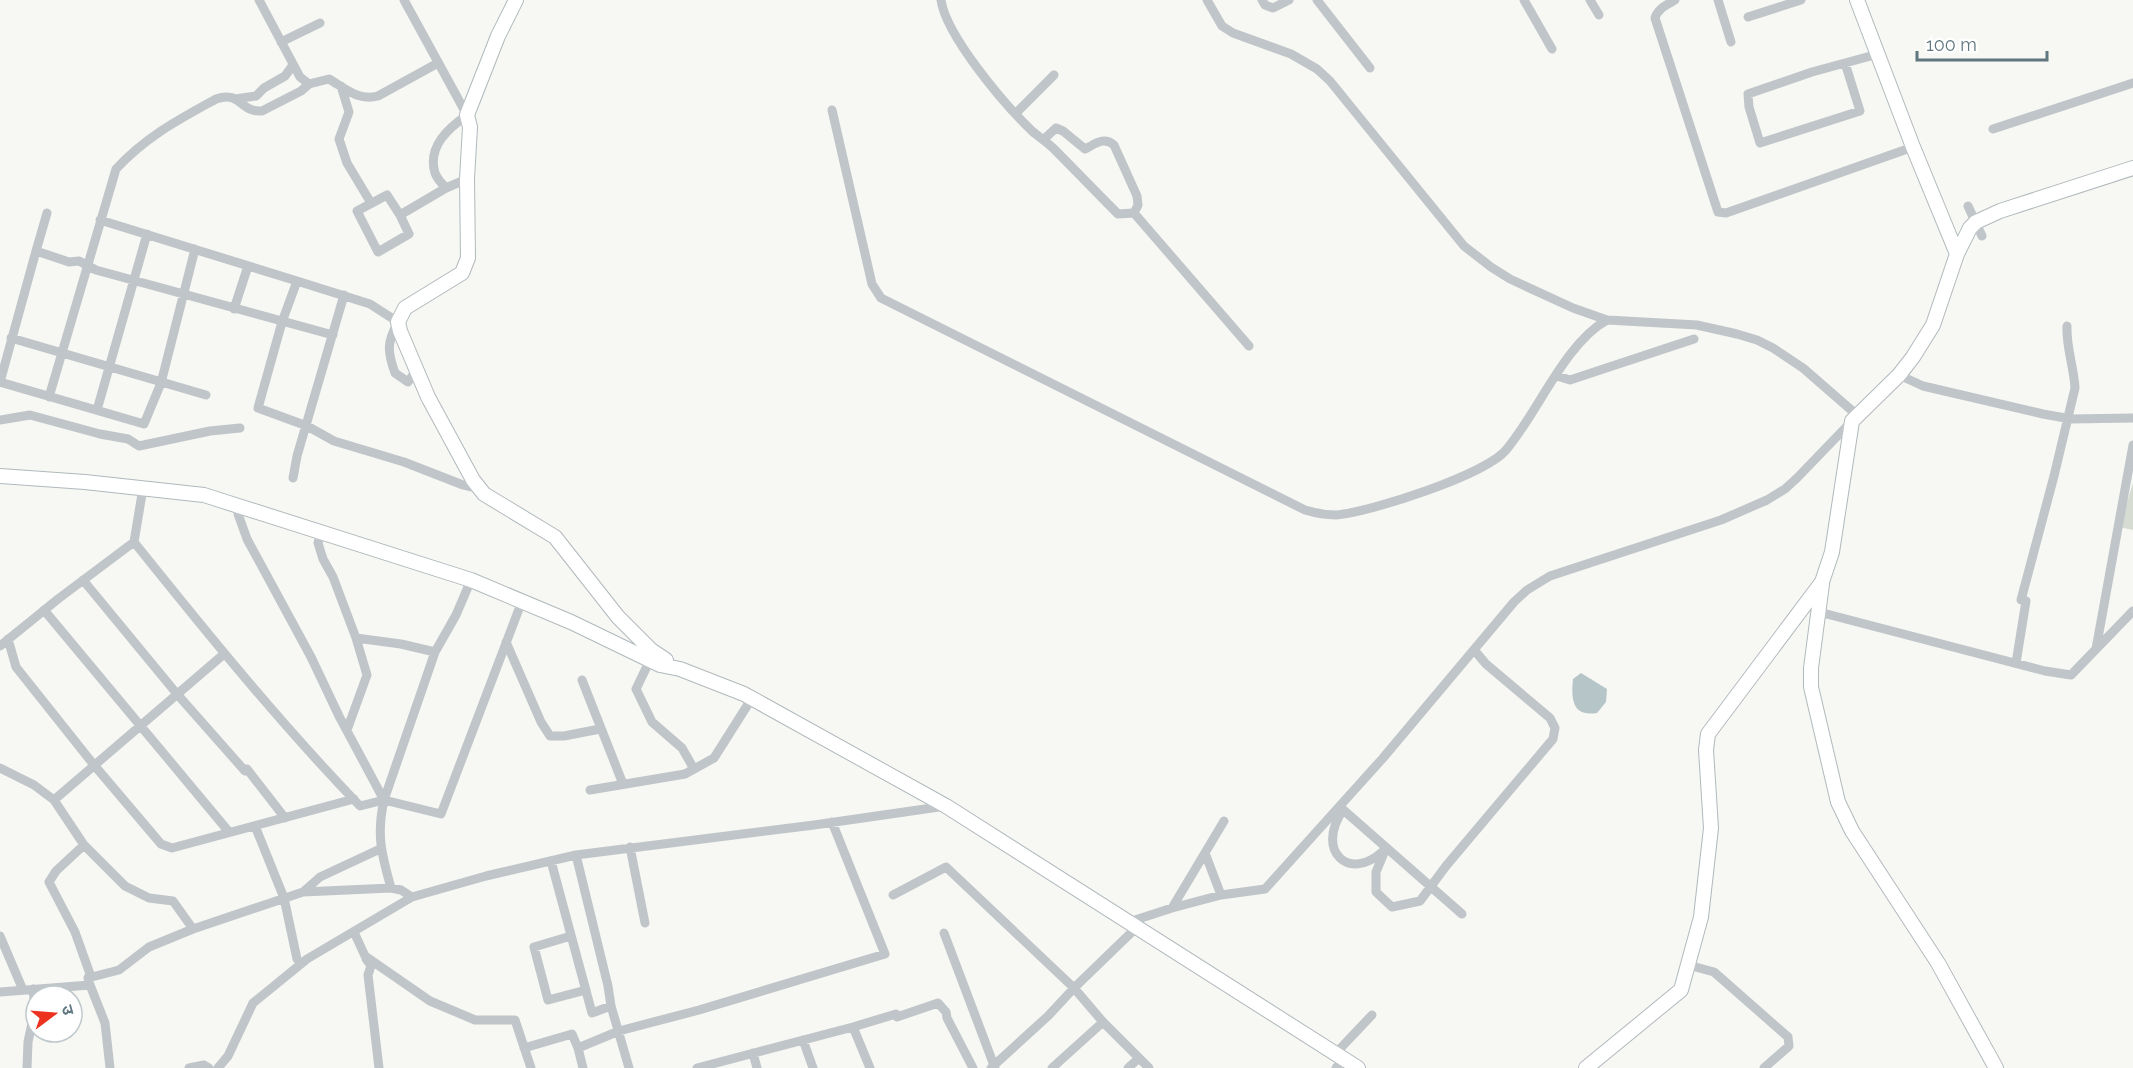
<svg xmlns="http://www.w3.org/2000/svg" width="2133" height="1068" viewBox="0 0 2133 1068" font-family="Raleway,'Noto Sans Devanagari',sans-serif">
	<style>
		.green { fill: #d7dcd2 }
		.water { fill: #b6c6c8 }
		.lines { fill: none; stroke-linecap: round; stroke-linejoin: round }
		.secondary-casing { stroke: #b1b9bd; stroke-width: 16 }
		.street { stroke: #bfc5c8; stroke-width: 9 }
		.secondary { stroke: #fff; stroke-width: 14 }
	</style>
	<rect width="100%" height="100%" fill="#f7f7f3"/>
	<path class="green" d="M 2133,483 L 2133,530 L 2119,527 Z"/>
	<path class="water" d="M 1581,673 L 1607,689 L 1606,702 L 1597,713 C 1572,717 1571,699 1573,679 Z"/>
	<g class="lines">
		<defs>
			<path id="secondary" d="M 516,0 L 498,36 L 467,115 L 470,127 L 467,179 L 468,258 L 462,273 L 405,308 L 398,322 L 400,331 L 428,397 L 473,480 L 484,494 L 555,537 L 618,617 L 651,650 L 666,660
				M 1857,0 L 1913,147 L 1957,254
				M 0,476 L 85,482 L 204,495 L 471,580 L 571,622 L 660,665 L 680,669 L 744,694 L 946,806 L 1358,1068
				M 1822,584 L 1811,668 L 1811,687 L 1838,802 L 1852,831 L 1938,963 L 1996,1068
				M 1586,1068 L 1681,990 L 1701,917 L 1711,828 L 1706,750 L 1708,734 L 1822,582 L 1832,552 L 1852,421 L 1899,375 L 1913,357 L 1933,325 L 1957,254 L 1970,228 L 1976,222 L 2000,211 L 2133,168"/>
		</defs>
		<use href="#secondary" class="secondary-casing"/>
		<path class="street" d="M 259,0 L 300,77 L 309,84 L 329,79 C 346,89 358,101 378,96 L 438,63
			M 404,0 L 467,115 C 449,128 427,146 435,173 C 437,178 442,184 446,188
			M 941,0 C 946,36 1005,105 1032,131 C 1039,137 1047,142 1053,148 C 1075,170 1096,192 1118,214 L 1134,213 L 1249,346
			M 1207,0 L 1222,26 L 1233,33 L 1291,54 L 1317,69 L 1330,81 L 1464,246 L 1491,267 L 1510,279 L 1573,308 L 1607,320 L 1697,325 L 1737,334 L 1757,340 L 1773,348 L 1803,368 L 1857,415
			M 1262,0 L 1265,5 L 1273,8 L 1289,0
			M 1317,0 L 1370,68
			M 1524,0 L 1552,49
			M 1590,0 L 1599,15
			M 1675,0 C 1667,5 1658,8 1655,18 L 1718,212 L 1726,213 L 1913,147
			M 1718,0 L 1731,42
			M 1748,17 L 1801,0
			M 281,42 L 320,23
			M 1845,63 L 1860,111 L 1760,143 L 1749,107 L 1748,94 L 1812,72 L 1878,54
			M 341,86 L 349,112 L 339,139 L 347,163 L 371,203
			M 235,99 L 256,96 L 264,88 L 285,76 L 293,65
			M 832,110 L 872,284 L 881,298 L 1305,510 C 1315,513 1326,515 1336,515 C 1371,512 1485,475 1506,450 C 1537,414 1565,343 1607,320
			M 1016,113 L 1054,75
			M 1993,129 L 2133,83
			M 1043,140 L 1056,128 L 1063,131 L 1085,149 C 1095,144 1104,136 1114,145 L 1137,196 L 1138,205 L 1134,213
			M 1968,206 L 1982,236
			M 47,213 L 36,251 L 69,262 L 79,261 L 96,270 L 333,335
			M 400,215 L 409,234 L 378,252 L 357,211 L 387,195 L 400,215 L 446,188 L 467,179
			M 100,220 L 297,281
			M 36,251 L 0,382 L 144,424 L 161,383 L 195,249
			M 234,309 L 248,266
			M 11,338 L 206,395
			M 417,369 L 408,382 L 395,373 C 387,351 387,342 398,322 L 370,304 L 297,281 L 282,322 L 258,408 L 307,426 L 334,441 L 404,462 L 463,485 L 471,487
			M 1899,375 L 1923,386 L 2043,414 L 2071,419 L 2133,418
			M 1557,376 L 1570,380 L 1694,339
			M 49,397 L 116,169 C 147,136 178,120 216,99 C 241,90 240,113 262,111 L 301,91 L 309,84
			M 97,410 L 147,234
			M 0,420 L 30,415 L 100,434 L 128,439 L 139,446 L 210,431 L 240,428
			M 293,478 L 297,456 L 344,295
			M 238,505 L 238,514 L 247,539 L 311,657 L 339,716 L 384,800
			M 321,532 L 318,543 L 323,559 L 333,577 L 356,638 L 401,644 L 435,652
			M 134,542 L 143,488
			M 83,580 L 177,694 L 245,771
			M 2021,600 L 2054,476 L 2075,388 C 2074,367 2066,348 2067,326
			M 44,610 L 229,832
			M 1819,612 L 2045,671 L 2071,675 L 2133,611
			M 8,639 L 16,667 L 94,765 L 161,844 L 172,848 L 354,799
			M 506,642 L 541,722 L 550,736 L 564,736 L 600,729
			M 0,646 L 58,599 L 134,542 C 207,633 279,722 360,806 L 384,800 L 441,814 L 522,601
			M 2096,649 L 2133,445
			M 2016,663 L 2026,601
			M 582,680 L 623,784
			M 347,730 L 367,675 L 356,638
			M 0,768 L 34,785 L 54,800 L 84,845 L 125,886 L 149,898 L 173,901 L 193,929
			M 247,769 L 285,818
			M 694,769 L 714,758 L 752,698
			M 590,790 L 685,774 L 694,769 L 682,748 L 652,722 L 636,689 L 650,660
			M 54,800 L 224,654
			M 1340,807 L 1462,914
			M 1343,810 C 1315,851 1349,882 1382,852
			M 255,826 L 284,898 L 297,959
			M 84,845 L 56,871 L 49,882 L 75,932 L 90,974 L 88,978
			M 630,847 L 645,923
			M 1386,848 L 1376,872 L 1376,892 L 1392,907 L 1420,901 L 1446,866 L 1553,739 L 1555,728 L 1550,718 L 1486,664 L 1475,651
			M 1205,853 L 1221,895
			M 576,855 L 608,986 L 611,1006 L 629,1068
			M 551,861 L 592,1013 L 611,1006
			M 391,888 C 382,855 376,836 384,800 L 435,652 L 456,615 L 471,580
			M 303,892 L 320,877 L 380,849
			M 893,895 L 946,867 L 1074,988 L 1137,927
			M 1172,908 L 1224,821
			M 1129,922 L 1172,908 L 1221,895 L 1265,889 L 1383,758 L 1514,602 L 1527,590 L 1550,576 L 1721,520 L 1767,500 L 1785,489 L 1797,478 L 1852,421
			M 354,932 L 365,956 L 430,1001 L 475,1020 L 515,1020 L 531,1068
			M 944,933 L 995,1068
			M 0,936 L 23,990
			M 571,936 L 534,947 L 548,1000 L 586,990
			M 366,959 L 371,966 L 368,975 L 379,1068
			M 1688,965 L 1714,972 L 1788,1037 L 1789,1046 L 1764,1068
			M 90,985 L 105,1023 L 110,1068
			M 0,992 L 90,985 L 88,978 L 119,970 L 149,947 L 193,929 L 303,892 L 391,888 L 401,890 L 412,897
			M 897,1017 L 938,1003 L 946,1012 L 947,1018 L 973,1068
			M 853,1027 L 896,1014
			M 803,1040 L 813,1068
			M 524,1048 L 572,1034 L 578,1048 L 619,1031 L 699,1010 L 885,954 L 832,822
			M 578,1048 L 583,1068
			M 753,1053 L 757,1068
			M 1336,1053 L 1372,1015
			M 27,1068 L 28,1042 L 35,1009 L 33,989
			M 189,1068 L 204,1065 L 209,1068
			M 218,1068 L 228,1056 L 253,1003 L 307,959 L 412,897 L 486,876 L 576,855 L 814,825 L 946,806
			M 697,1068 L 853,1027 L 870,1068
			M 991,1068 L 1048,1016 L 1074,988 L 1103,1022 L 1149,1068
			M 1052,1068 L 1103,1022
			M 1128,1068 L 1139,1058
			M 1336,1068 L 1344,1058"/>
		<use href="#secondary" class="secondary"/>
	</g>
	<g transform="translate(54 1014) rotate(74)"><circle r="28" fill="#ffffff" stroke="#bfc9cc" stroke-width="1.5"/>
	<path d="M0-4.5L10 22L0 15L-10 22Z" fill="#ec321e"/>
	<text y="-9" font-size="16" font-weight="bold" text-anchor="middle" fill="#607780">उ</text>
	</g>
	<path d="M1917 51v9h130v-9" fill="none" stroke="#607780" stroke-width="3"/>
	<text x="1926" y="51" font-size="18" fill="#607780" stroke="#ffffff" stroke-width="4.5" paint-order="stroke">100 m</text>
</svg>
